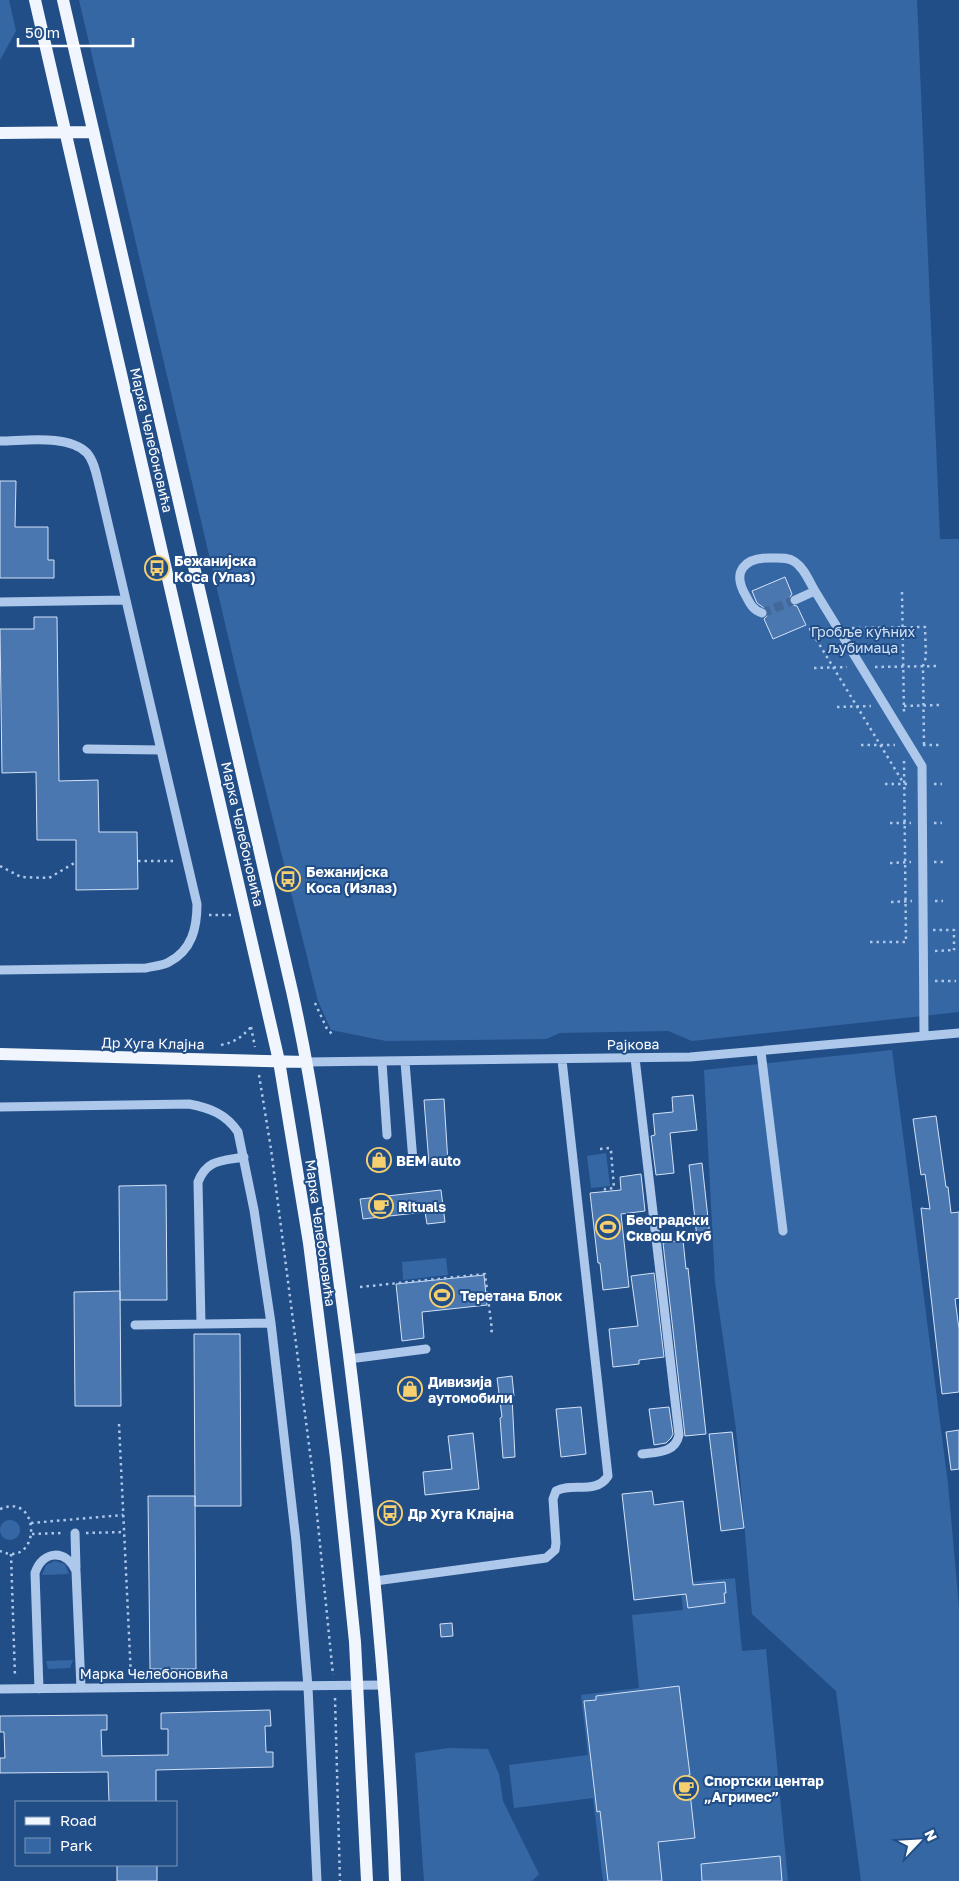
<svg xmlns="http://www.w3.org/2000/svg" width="959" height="1881" viewBox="0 0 959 1881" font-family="'Golos Text',sans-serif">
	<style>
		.green { fill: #3667a5 }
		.building { fill: #4b77b0; stroke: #d2e2f7 }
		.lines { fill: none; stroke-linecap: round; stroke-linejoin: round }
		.minor-tunnel { stroke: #43699a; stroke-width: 9; stroke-dasharray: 9 4.5; stroke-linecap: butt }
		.path { stroke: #adc8ea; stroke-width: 2.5; stroke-dasharray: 2.5 4; stroke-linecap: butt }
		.minor { stroke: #adc8ea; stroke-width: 9 }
		.major { stroke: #f1f6fe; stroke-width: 12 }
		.labels { text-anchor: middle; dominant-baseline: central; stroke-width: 4; stroke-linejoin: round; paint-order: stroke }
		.street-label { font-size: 14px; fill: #fff; stroke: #224e88 }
		.poi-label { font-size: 14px; font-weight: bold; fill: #fff; stroke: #224e88; text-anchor: start }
		.park-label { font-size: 14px; fill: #d2e2f7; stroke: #224e88 }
	</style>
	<rect width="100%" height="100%" fill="#224e88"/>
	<path class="green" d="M 0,0 L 9,0 L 16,31 L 0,60 Z
		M 79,0 L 917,0 L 940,539 L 959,539 L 959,1012 L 692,1041 L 668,1031 L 560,1033 L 546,1039 L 386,1041 L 331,1030 L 318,1001 L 239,683 Z
		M 892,1050 L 948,1484 L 959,1607 L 959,1881 L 861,1881 L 836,1691 L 752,1614 L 736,1429 L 715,1282 L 704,1070 Z
		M 606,1153 L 610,1186 L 591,1188 L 587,1156 Z
		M 446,1258 L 448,1275 L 403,1280 L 402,1262 Z
		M0 1530a10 10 0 1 1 20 0a10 10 0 1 1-20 0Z
		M 55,1561 L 65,1564 L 69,1574 L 42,1575 L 46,1565 Z
		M 735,1578 L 742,1651 L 766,1649 L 788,1881 L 603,1881 L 593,1798 L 514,1808 L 509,1765 L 588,1755 L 581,1695 L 639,1688 L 632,1615 L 683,1610 L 680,1583 Z
		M 73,1660 L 70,1668 L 48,1669 L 46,1661 Z
		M 448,1748 L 488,1749 L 499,1774 L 503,1801 L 539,1874 L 532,1881 L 424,1881 L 415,1753 Z"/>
	<path class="building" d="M 0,481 L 16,481 L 15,527 L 48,527 L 48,560 L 54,560 L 54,578 L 0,578 Z
		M 785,577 L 792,594 L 790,597 L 789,602 L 792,605 L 797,606 L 806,625 L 773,639 L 764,619 L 768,615 L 767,610 L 757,603 L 752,591 Z
		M 34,617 L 57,617 L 59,781 L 98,780 L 99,832 L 137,832 L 138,889 L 76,890 L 76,840 L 37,840 L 36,772 L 2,773 L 0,629 L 34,629 Z
		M 693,1095 L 697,1130 L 670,1133 L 674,1173 L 656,1175 L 651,1136 L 655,1135 L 653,1114 L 673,1112 L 672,1097 Z
		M 444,1099 L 448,1163 L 429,1164 L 424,1100 Z
		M 936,1116 L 946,1187 L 948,1187 L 951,1213 L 959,1212 L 959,1298 L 955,1299 L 959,1329 L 959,1392 L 942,1394 L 921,1208 L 930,1209 L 925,1174 L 921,1175 L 913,1119 Z
		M 385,1151 L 388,1168 L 374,1170 L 371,1153 Z
		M 702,1163 L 710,1237 L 697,1238 L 689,1165 Z
		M 641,1174 L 645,1211 L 621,1214 L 629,1287 L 603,1290 L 600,1263 L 598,1263 L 590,1193 L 621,1190 L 620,1177 Z
		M 166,1185 L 167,1300 L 120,1300 L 119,1186 Z
		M 441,1190 L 445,1222 L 427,1224 L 425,1212 L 363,1219 L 360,1199 Z
		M 683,1240 L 686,1269 L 688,1268 L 706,1434 L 685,1436 L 663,1243 Z
		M 654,1273 L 664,1357 L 639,1360 L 639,1364 L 613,1367 L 609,1329 L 638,1326 L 631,1276 Z
		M 484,1275 L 487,1305 L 422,1312 L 424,1338 L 402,1341 L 396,1284 Z
		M 120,1291 L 121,1406 L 75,1406 L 74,1292 Z
		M 194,1334 L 240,1334 L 241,1506 L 195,1506 Z
		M 512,1376 L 514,1396 L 512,1397 L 515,1457 L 503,1458 L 500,1418 L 502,1417 L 497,1378 Z
		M 581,1407 L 586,1454 L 561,1457 L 556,1409 Z
		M 669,1407 L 673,1434 L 671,1438 L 666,1443 L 654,1445 L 649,1409 Z
		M 959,1430 L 959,1469 L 951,1470 L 946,1432 Z
		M 732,1432 L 744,1528 L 721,1531 L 709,1434 Z
		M 473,1433 L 479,1489 L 425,1495 L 423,1472 L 452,1469 L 448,1436 Z
		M 652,1491 L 654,1505 L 683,1501 L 693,1585 L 725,1582 L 726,1593 L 724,1593 L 725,1603 L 688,1608 L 686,1594 L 634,1600 L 622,1494 Z
		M 148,1496 L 195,1496 L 196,1669 L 150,1669 Z
		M 452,1623 L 453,1636 L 441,1637 L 440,1624 Z
		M 679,1686 L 690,1775 L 688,1775 L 695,1838 L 658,1842 L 662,1881 L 608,1881 L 600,1811 L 597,1812 L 584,1701 L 596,1700 L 596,1696 Z
		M 270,1710 L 271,1726 L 265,1726 L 266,1752 L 273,1752 L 273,1767 L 156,1770 L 156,1802 L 109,1802 L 108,1772 L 0,1773 L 0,1758 L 5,1758 L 4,1732 L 0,1732 L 0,1716 L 107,1715 L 107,1730 L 101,1730 L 102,1756 L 168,1755 L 168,1729 L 161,1729 L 161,1713 Z
		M 780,1856 L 782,1881 L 702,1881 L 701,1864 Z
		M 117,1865 L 157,1865 L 157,1881 L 117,1881 Z"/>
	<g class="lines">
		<path class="minor-tunnel" d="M 762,613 L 795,600"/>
		<path class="path" d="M 902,592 L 904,713
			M 852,628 L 925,627 L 926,657 L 923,666 L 924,745
			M 824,629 L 810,629 L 904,784
			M 875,667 L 940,666
			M 814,668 L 847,667
			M 904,706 L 940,705
			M 837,707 L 871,706
			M 861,745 L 895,745
			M 923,745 L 941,745
			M 885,784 L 911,784
			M 934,784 L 942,784
			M 890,823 L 911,823
			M 934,823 L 942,823
			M 138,861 L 176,861
			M 934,862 L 943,862
			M 890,863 L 911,862
			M 0,866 L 21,877 L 49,878 L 76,862
			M 935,901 L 943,901
			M 891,902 L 912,901
			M 209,915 L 231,915
			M 933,930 L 954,930 L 954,950
			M 870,942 L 906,942 L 904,761
			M 935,951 L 955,950
			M 935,981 L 956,981
			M 315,1003 L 327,1029 L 334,1036
			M 251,1027 L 255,1047
			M 221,1045 C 235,1042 242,1037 251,1027
			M 259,1075 L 271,1149 L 314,1484 L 333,1675
			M 600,1149 L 610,1148 L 611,1151 L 614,1188 L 605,1189 L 605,1192
			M 360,1287 L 485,1274 L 492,1330 L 490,1335
			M 119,1424 L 131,1677
			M 0,1509 C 42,1491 41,1570 0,1551
			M 31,1523 L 123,1515
			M 86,1533 L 124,1532
			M 32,1534 L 63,1533
			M 11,1554 L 15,1677
			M 335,1698 L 340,1881"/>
		<path class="minor" d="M 0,441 C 24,441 68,434 87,453 C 95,462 97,478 100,489 L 197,904 C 197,928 192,950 169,962 C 163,966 153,966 146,968 L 0,970
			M 815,591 L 922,766 L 924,1036
			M 0,602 L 125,600
			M 762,613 C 753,610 750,604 746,596 C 731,571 745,557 772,558 C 779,558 788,557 795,562 C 804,568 809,581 815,591 L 795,600
			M 87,749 L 161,750
			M 761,1052 L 783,1231
			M 635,1058 L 679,1435 C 675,1453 658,1452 642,1454
			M 306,1062 L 690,1057 L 959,1033
			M 382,1062 L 387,1135
			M 405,1062 L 413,1161
			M 0,1107 L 189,1104 C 210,1108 226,1114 238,1132 L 254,1210 L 271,1323 L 296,1541 L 308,1687 L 317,1881
			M 201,1324 L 198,1182 C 207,1159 222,1161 244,1157
			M 135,1325 L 271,1323
			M 349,1359 L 426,1349
			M 75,1533 L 76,1568
			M 375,1581 L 546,1558 L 555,1550 L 556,1543 L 553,1499 L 556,1491 C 572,1482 596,1495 608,1476 L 562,1060
			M 0,1689 L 384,1685
			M 39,1689 L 35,1573 C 43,1550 66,1549 76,1571 L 81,1688"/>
		<path class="major" d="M 35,0 L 279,1061 L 309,1243 L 336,1458 L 355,1642 L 367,1881
			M 63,0 L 292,991 C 318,1108 332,1228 348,1347 C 370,1525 389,1702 395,1881
			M 0,133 L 93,132
			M 0,1054 L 306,1062"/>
	</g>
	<defs>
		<symbol id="bus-ring" viewBox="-11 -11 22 22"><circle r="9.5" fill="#224e88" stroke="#f6d06f" stroke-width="1.5"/><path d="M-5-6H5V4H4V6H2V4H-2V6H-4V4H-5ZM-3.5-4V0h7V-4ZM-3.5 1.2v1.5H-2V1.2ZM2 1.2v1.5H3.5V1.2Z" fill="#f6d06f"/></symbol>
		<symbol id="shop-ring" viewBox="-11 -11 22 22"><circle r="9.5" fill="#224e88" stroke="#f6d06f" stroke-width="1.5"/><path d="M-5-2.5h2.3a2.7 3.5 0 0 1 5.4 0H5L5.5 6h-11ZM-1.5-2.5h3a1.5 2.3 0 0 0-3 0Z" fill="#f6d06f"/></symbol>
		<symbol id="cafe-ring" viewBox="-11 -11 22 22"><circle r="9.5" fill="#224e88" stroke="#f6d06f" stroke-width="1.5"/><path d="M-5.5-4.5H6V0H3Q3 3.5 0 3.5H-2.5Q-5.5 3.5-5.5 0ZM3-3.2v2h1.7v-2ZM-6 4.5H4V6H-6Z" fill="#f6d06f"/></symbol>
		<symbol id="stadium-ring" viewBox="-11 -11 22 22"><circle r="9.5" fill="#224e88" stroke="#f6d06f" stroke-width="1.5"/><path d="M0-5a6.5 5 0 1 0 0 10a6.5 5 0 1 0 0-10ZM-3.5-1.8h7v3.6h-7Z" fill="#f6d06f"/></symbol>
	</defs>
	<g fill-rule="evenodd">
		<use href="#bus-ring" x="143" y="554" width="28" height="28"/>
		<use href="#bus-ring" x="274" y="865" width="28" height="28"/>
		<use href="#shop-ring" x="365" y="1146" width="28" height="28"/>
		<use href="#cafe-ring" x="367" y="1192" width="28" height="28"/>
		<use href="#stadium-ring" x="594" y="1213" width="28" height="28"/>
		<use href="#stadium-ring" x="428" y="1281" width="28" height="28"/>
		<use href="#shop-ring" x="396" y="1375" width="28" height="28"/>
		<use href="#bus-ring" x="376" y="1499" width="28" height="28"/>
		<use href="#cafe-ring" x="672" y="1774" width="28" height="28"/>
	</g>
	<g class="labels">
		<g class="street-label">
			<text transform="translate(152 440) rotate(77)">Марка Челебоновића</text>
			<text transform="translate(243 834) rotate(77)">Марка Челебоновића</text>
			<text transform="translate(153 1043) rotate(1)">Др Хуга Клајна</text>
			<text transform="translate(633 1044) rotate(-1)">Рајкова</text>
			<text transform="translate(321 1233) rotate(82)">Марка Челебоновића</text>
			<text x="154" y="1673">Марка Челебоновића</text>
		</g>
		<g class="poi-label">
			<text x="174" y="560">Бежанијска<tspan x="174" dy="16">Коса (Улаз)</tspan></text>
			<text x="306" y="871">Бежанијска<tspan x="306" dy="16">Коса (Излаз)</tspan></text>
			<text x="396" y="1160">BEM auto</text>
			<text x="398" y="1206">Rituals</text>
			<text x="626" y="1219">Београдски<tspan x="626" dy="16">Сквош Клуб</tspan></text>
			<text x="460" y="1295">Теретана Блок</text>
			<text x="428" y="1381">Дивизија<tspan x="428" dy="16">аутомобили</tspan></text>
			<text x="408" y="1513">Др Хуга Клајна</text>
			<text x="704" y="1780">Спортски центар<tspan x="704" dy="16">„Агримес”</tspan></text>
		</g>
		<g class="park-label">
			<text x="863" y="631">Гробље кућних<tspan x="863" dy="16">љубимаца</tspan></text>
		</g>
	</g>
	<rect x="15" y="1801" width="162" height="65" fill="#224e88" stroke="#7a95b8"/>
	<rect x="25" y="1817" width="25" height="8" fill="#f1f6fe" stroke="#7a95b8"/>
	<text x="60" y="1826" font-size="15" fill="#ffffff">Road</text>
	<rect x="25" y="1838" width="25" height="15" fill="#3667a5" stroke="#7a95b8"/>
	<text x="60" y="1851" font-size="15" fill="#ffffff">Park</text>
	<g transform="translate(919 1841) rotate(65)" stroke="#224e88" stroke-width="4" paint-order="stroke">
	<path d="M0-4L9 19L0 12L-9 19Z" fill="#ffffff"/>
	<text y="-8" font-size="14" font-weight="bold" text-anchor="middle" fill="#ffffff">N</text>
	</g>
	<path d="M18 38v8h115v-8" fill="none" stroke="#ffffff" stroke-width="2.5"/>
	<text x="25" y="38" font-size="15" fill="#ffffff" stroke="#224e88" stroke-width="4" paint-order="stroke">50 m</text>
</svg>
